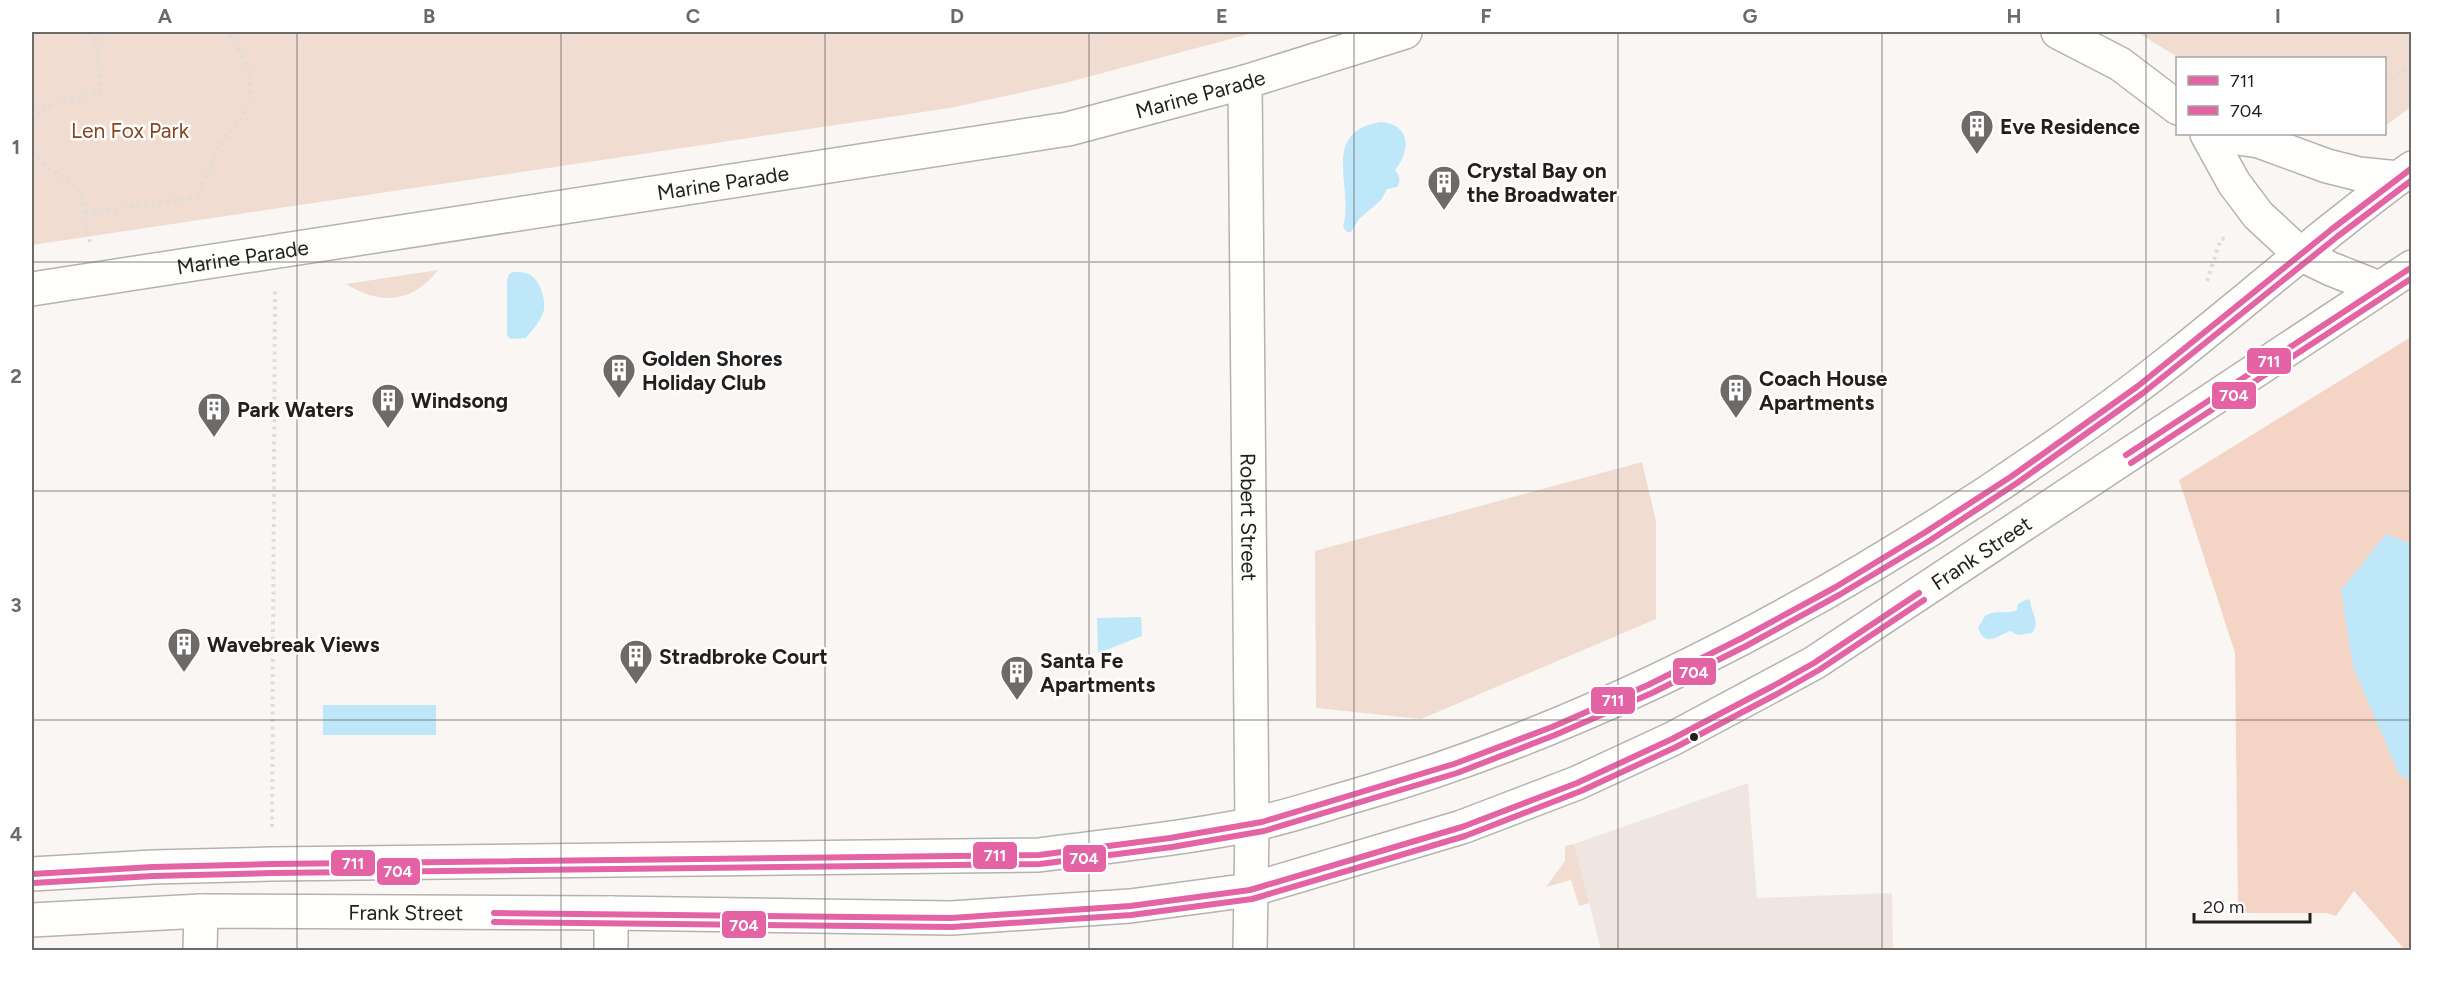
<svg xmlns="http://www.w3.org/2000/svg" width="2443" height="982" viewBox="0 0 2443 982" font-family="Figtree,sans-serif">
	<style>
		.built { fill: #f0e6e1 }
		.green { fill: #f0dcd1 }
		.forest { fill: #f4d5c5 }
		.water { fill: #bee7fa }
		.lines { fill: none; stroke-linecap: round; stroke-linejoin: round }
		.street-casing { stroke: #b5b2b0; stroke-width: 36 }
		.secondary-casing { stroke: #b5b2b0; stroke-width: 36 }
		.highway-casing { stroke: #b5b2b0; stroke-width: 36 }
		.path { stroke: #dfdddc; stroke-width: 4; stroke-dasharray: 3 4.5; stroke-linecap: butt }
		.street { stroke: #fefefd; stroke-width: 33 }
		.secondary { stroke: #fefefd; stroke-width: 33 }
		.highway { stroke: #fefefd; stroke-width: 33 }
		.bus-1-casing { stroke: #fff; stroke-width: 10 }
		.bus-2-casing { stroke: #fff; stroke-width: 10 }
		.bus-1 { stroke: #e463a4; stroke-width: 6 }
		.bus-2 { stroke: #e463a4; stroke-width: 6 }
		.grid { fill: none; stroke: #6e6a68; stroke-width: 1.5; stroke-opacity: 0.55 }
		.bus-dot { fill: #221f1d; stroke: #fff; stroke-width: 2 }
		.labels { text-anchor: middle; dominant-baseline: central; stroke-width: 5; stroke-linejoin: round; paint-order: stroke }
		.street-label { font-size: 21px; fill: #221f1d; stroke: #fff }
		.poi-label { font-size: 21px; font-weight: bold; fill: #221f1d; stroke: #fff; text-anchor: start }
		.park-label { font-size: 21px; fill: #84441d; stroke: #fff }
		.line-badge { stroke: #fff; stroke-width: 2 }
		.badge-label { font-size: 16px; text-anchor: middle; font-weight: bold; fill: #fff }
		.neatline { fill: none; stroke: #6e6a68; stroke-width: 2 }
		.grid-label { font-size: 20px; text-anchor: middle; font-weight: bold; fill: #6e6a68 }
	</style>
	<rect width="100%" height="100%" fill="#faf6f4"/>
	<path class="built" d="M 1748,783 L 1757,898 L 1892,893 L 1893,950 L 1601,950 L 1574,844 Z"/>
	<path class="green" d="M 32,32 L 1257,32 L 1065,83 L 950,108 L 32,245 Z
		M 2137,32 L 2411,32 L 2411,107 L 2385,126 L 2384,58 L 2179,58 Z
		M 438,270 C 412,304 380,305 346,284 Z
		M 1642,462 L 1656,521 L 1656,619 L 1421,719 L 1316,708 L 1315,551 Z
		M 1574,844 L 1589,903 L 1579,906 L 1571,880 L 1546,887 L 1565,861 L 1565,846 Z"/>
	<path class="forest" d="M 2411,337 L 2411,544 L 2386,534 L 2399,774 L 2411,781 L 2411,950 L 2405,950 L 2354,891 L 2336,916 L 2327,913 L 2238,913 L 2235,653 L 2179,480 Z"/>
	<path class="water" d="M 1381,122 C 1411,125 1411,150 1395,170 C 1400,176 1401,180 1397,187 L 1387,189 L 1381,200 L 1359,219 L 1351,232 L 1347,232 L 1343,227 C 1355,188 1318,132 1381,122 Z
		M 513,272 C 520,272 527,272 532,276 C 541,283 547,303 543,313 C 540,322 532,330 526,338 L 510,339 L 507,335 L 507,280 L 509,274 Z
		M 2386,534 L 2411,544 L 2411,781 L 2399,774 L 2353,667 L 2341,590 Z
		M 2027,599 L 2030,601 C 2031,613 2041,622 2032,633 L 2018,635 L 2010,631 C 1996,637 1985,647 1978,628 L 1985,616 C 1996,609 2006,615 2017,610 L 2018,604 Z
		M 1141,617 L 1142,636 L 1098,653 L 1097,618 Z
		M 323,705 L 436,705 L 436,735 L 323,735 Z"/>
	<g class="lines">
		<defs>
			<g id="street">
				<path id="s1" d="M 1245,82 L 1252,825 L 1250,950"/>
				<path d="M 200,950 L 201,911"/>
				<path d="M 611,950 L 611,913"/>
			</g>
			<g id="secondary">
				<path d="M 2058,32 L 2120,64 L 2178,108"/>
				<path d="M 2207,134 L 2234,183 L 2258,215 L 2300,254 L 2331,269 L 2379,288"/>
				<path d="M 2208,134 L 2259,141 L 2327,166 L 2359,174 L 2398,178"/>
				<path id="s2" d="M 32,289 L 1068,129 L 1245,82 L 1405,32"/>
			</g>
			<g id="highway">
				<path d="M 32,874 L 153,867 L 272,864 L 1039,855 C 1109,846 1179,839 1249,825 C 1284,818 1319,806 1354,796 C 1623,719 1872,579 2098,416 C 2206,338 2303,247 2412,168"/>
				<path id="s3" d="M 32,920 L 201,911 L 611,913 L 951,918 L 1130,906 L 1250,890 L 1462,827 L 1577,783 L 1672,739 L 1814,663 L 2412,267"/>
			</g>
		</defs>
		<use href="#street" class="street-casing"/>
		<use href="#secondary" class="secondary-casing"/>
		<use href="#highway" class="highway-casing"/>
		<path class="path" d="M 2384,83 L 2412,66
			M 32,120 L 40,110 L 48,106 L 100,92 L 101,84 L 94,32 L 99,32
			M 32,152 L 48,168 L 79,187 L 90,242
			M 85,213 L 198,197 L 217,147 L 240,121 L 251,99 L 248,68 L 229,32
			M 2207,281 L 2221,239 L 2229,238
			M 272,827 L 275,289"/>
		<use href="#street" class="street"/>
		<use href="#secondary" class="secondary"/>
		<use href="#highway" class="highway"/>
		<defs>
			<path id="bus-1" d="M 2126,455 L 2412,267
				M 32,874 L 153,867 L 272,864 L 1039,855 L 1170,838 L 1262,822 L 1454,764 L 1552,727 L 1648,685 L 1742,638 L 1834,588 L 1924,533 L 2012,476 L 2138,386 L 2332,229 L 2412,168
				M 494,913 L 951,918 L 1130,906 L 1250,890 L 1462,827 L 1577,783 L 1672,739 L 1773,686 L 1814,663 L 1919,593"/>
			<path id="bus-2" d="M 2131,463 L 2412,278
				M 33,883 L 153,876 L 272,873 L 1040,864 L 1172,847 L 1264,831 L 1457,773 L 1555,735 L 1652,693 L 1746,646 L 1839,595 L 1929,541 L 2017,483 L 2143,393 L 2338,236 L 2412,180
				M 494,922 L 952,927 L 1131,915 L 1252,899 L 1465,836 L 1581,791 L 1676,747 L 1777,694 L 1819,670 L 1924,600"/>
		</defs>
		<use href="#bus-1" class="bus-1-casing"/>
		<use href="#bus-2" class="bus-2-casing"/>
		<use href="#bus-1" class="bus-1"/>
		<use href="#bus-2" class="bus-2"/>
	</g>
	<path class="grid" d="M 297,32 L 297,950M 561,32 L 561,950M 825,32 L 825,950M 1089,32 L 1089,950M 1354,32 L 1354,950M 1618,32 L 1618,950M 1882,32 L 1882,950M 2146,32 L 2146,950M 32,262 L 2412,262M 32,491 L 2412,491M 32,720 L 2412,720"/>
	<defs>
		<symbol id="building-pin" viewBox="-11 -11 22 30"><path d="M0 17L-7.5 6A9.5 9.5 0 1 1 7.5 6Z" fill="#6e6a68" stroke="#fff"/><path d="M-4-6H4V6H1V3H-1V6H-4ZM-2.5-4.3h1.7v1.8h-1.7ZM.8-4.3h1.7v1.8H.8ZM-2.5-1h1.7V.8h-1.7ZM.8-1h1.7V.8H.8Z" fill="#fff"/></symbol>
	</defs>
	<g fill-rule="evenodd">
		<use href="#building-pin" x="1958" y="107" width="38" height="52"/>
		<use href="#building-pin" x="1425" y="163" width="38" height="52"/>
		<use href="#building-pin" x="600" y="351" width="38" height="52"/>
		<use href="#building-pin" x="1717" y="371" width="38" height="52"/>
		<use href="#building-pin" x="369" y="381" width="38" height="52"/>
		<use href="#building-pin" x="195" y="390" width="38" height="52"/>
		<use href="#building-pin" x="165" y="625" width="38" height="52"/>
		<use href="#building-pin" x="617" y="637" width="38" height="52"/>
		<use href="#building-pin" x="998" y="653" width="38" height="52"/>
	</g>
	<circle class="bus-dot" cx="1694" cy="737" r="5"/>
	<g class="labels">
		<g class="street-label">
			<text stroke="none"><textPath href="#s2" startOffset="1185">Marine Parade</textPath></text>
			<text stroke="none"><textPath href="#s2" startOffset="699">Marine Parade</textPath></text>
			<text stroke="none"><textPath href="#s2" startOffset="213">Marine Parade</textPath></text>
			<text stroke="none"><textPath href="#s1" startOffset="435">Robert Street</textPath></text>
			<text stroke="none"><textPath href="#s3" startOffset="2030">Frank Street</textPath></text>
			<text stroke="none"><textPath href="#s3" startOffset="374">Frank Street</textPath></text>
		</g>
		<g class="poi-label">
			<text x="2000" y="126">Eve Residence</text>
			<text x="1467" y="170">Crystal Bay on<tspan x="1467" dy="24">the Broadwater</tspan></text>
			<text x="642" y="358">Golden Shores<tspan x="642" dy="24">Holiday Club</tspan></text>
			<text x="1759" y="378">Coach House<tspan x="1759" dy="24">Apartments</tspan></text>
			<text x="411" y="400">Windsong</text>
			<text x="237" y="409">Park Waters</text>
			<text x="207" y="644">Wavebreak Views</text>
			<text x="659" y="656">Stradbroke Court</text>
			<text x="1040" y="660">Santa Fe<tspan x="1040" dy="24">Apartments</tspan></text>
		</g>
		<g class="park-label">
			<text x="130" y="130">Len Fox Park</text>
		</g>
	</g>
	<g class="line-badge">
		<rect x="2246" y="347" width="46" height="28" rx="6" fill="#e463a4"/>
		<rect x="2211" y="381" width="46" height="29" rx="6" fill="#e463a4"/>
		<rect x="1672" y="657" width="45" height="29" rx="6" fill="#e463a4"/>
		<rect x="1590" y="686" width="46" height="29" rx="6" fill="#e463a4"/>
		<rect x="972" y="841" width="46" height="29" rx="6" fill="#e463a4"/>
		<rect x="1062" y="844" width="45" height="29" rx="6" fill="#e463a4"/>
		<rect x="330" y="849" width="46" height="28" rx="6" fill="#e463a4"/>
		<rect x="376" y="857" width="45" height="29" rx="6" fill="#e463a4"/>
		<rect x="721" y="910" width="46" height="29" rx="6" fill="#e463a4"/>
	</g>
	<g class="badge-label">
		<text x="2269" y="367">711</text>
		<text x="2234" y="401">704</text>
		<text x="1694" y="678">704</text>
		<text x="1613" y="706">711</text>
		<text x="995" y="861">711</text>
		<text x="1084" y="864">704</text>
		<text x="353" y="869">711</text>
		<text x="398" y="877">704</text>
		<text x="744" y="931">704</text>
	</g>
	<rect width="2443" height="982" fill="none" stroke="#ffffff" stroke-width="66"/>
	<rect x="2176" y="57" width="210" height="78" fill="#ffffff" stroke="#a7a5a5" stroke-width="1.5"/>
	<rect x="2188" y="76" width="30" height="9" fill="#e463a4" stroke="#a7a5a5" stroke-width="1.5"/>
	<text x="2230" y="87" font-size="18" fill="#221f1d">711</text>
	<rect x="2188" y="106" width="30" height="9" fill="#e463a4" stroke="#a7a5a5" stroke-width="1.5"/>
	<text x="2230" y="117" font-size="18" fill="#221f1d">704</text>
	<path d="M2194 913v9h116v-9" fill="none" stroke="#221f1d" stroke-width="3"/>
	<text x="2203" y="913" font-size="18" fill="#221f1d" stroke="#ffffff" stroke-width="4.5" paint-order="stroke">20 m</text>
	<rect x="33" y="33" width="2377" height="916" class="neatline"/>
	<g class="grid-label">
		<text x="165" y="23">A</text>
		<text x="429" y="23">B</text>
		<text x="693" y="23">C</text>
		<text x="957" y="23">D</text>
		<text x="1222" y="23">E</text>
		<text x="1486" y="23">F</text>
		<text x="1750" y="23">G</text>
		<text x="2014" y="23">H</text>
		<text x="2278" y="23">I</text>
		<text x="16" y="154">1</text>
		<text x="16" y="383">2</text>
		<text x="16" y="612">3</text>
		<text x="16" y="841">4</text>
	</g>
</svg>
